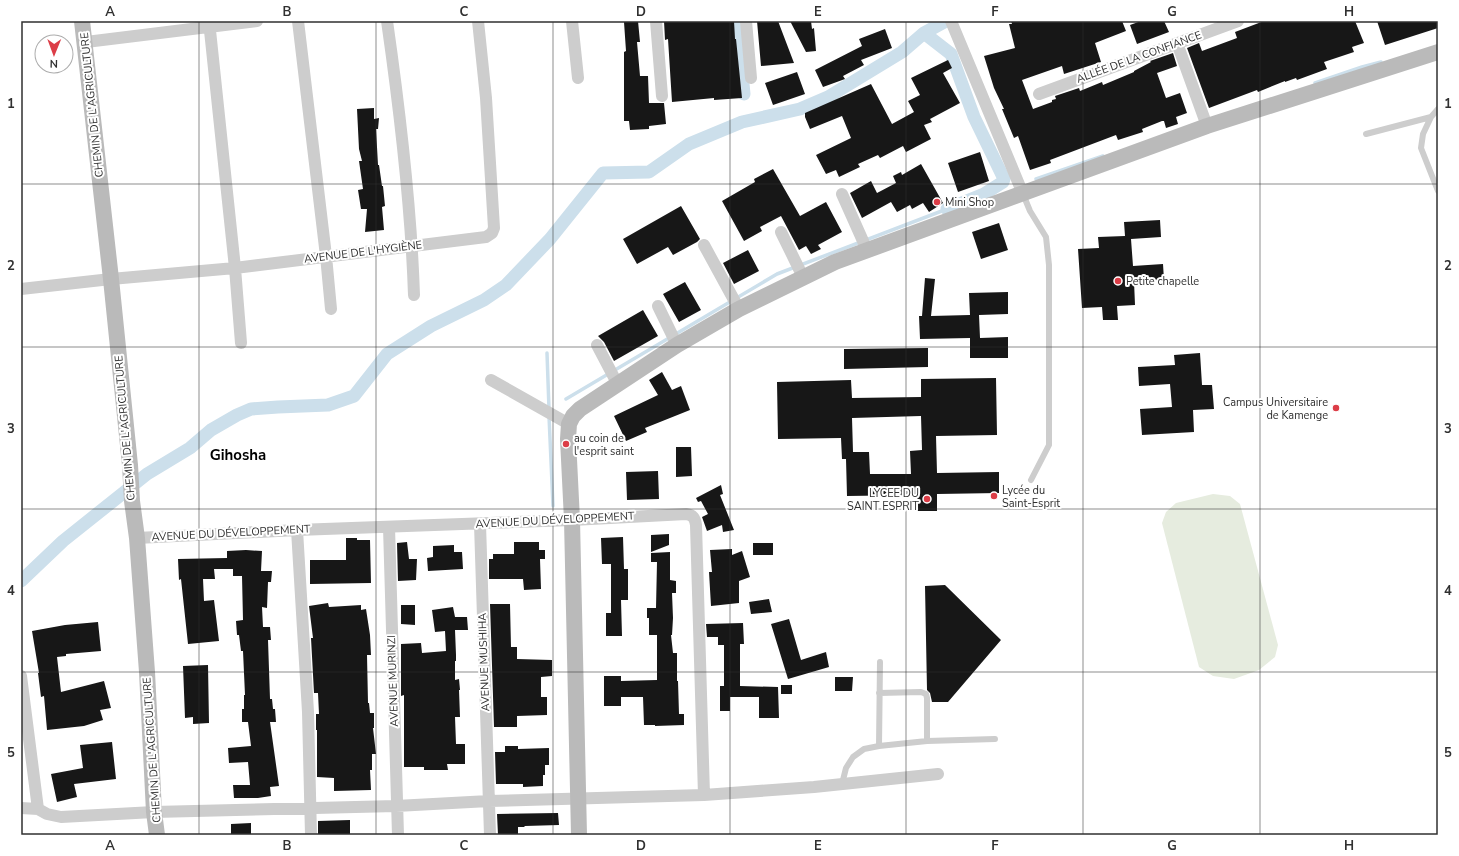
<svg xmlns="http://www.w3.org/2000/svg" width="1459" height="856" viewBox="0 0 1459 856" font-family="'Nunito Sans',sans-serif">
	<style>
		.green { fill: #e6ecdf }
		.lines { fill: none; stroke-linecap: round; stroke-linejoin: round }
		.stream { stroke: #ccdfeb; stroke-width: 3.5 }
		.canal { stroke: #ccdfeb; stroke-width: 13 }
		.building { fill: #171717; fill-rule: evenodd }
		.lane { stroke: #cdcdcd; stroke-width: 6 }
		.street { stroke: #cdcdcd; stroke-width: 12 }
		.secondary { stroke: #bababa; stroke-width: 16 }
		.grid { fill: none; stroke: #303030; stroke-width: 1; stroke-opacity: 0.55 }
		.poi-dot { fill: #dc3d47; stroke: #fff; stroke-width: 1.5 }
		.labels { text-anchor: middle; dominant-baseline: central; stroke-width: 4; stroke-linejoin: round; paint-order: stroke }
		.street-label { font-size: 11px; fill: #303030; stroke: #fff }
		.poi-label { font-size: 11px; fill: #303030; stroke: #fff; text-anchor: start }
		.district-label { font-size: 15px; font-weight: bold; fill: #000; stroke: #fff }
		.neatline { fill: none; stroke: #303030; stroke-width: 1.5 }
		.grid-label { font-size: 13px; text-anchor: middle; font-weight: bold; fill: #303030 }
	</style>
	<rect width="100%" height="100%" fill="#fff"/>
	<path class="green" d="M 1213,494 L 1230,496 L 1240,504 L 1278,645 L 1275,657 L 1259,670 L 1234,679 L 1213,676 L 1199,667 L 1162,523 L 1166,512 L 1176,503 Z"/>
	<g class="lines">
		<path class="stream" d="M 1315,83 L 1362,67 L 1381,62
			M 1036,179 L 1103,156
			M 547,353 L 549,409
			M 566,399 L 777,274 L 947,209
			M 549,416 L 553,506"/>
		<path class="canal" d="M 737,21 L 744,94
			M 924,33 L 951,54 L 974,117 L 1004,179 L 1003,182 L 984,194 L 947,209
			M 21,581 L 63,541 L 147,474 L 190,448 L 211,430 L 237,415 L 251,409 L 278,407 L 328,405 L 354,396 L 387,354 L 431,326 L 484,300 L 506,285 L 550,239 L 603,173 L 649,172 L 689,144 L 742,122 L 800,109 L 828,97 L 902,52 L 924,33 L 946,21"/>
	</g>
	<path class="building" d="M 638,21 L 640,42 L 637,42 L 640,76 L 648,76 L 649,103 L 664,103 L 666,124 L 649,126 L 649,129 L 630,130 L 629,121 L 624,121 L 624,52 L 626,51 L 624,22 Z
		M 664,21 L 734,21 L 735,39 L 736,39 L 742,98 L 714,100 L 714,98 L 672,102 L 668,39 L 665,40 Z
		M 757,21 L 778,21 L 794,63 L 761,66 Z
		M 790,21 L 811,21 L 812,29 L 814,28 L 816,51 L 806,52 Z
		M 1011,21 L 1122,21 L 1126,31 L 1095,43 L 1101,62 L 1064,74 L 1062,66 L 1022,80 L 1033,109 L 1052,102 L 1052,100 L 1056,99 L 1055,96 L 1079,88 L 1080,91 L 1102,82 L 1103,85 L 1134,72 L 1134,71 L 1151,62 L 1150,61 L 1173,53 L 1177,66 L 1157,73 L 1166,98 L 1180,93 L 1187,113 L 1176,117 L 1178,124 L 1166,128 L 1164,121 L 1162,121 L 1142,129 L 1143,132 L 1118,140 L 1116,135 L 1050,160 L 1051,163 L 1030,170 L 1018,136 L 1014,138 L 1002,109 L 1004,109 L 994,88 L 984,56 L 1015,48 L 1009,24 L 1012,24 Z
		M 1141,21 L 1164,21 L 1169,32 L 1137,44 L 1130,25 Z
		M 1264,21 L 1355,21 L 1364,43 L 1352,47 L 1354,52 L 1324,62 L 1327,69 L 1297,80 L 1296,78 L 1285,82 L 1285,81 L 1258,92 L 1257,90 L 1209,108 L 1187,48 L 1199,43 L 1202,51 L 1237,38 L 1235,32 Z
		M 1377,21 L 1438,21 L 1438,28 L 1385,45 Z
		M 885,29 L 892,48 L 861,60 L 864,65 L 843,76 L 845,79 L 823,87 L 815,70 L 862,46 L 859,39 Z
		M 948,60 L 952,68 L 943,73 L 960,103 L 930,119 L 932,122 L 924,125 L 931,139 L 906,152 L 903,146 L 880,158 L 878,155 L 858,164 L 860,167 L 839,177 L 836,170 L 826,174 L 816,155 L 851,138 L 842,116 L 810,129 L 805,117 L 805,113 L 871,84 L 892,124 L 914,112 L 908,101 L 920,95 L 911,78 Z
		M 797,72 L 805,94 L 773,105 L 765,83 Z
		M 374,108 L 374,119 L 379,118 L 378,129 L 376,129 L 378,165 L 379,165 L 382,186 L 383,186 L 385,206 L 382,207 L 384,230 L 365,232 L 367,209 L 361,209 L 358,190 L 363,189 L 359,161 L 362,161 L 359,149 L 357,109 Z
		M 980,152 L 989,181 L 958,192 L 948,163 Z
		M 921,164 L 943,203 L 929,212 L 923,203 L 912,209 L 910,205 L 897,212 L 891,202 L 862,218 L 850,193 L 871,181 L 877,193 L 896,183 L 893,176 L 901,172 L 902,175 Z
		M 773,169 L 800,216 L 826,202 L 842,232 L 818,245 L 821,249 L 811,254 L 806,246 L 799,250 L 781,216 L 760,227 L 762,231 L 744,241 L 722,201 L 755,182 L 754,179 Z
		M 681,206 L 700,239 L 697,242 L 673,255 L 668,247 L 637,264 L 623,239 Z
		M 1160,220 L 1161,237 L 1131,239 L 1133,266 L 1163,264 L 1164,280 L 1134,281 L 1135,305 L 1117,306 L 1118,320 L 1103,320 L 1102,307 L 1082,308 L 1078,249 L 1099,248 L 1098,237 L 1125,236 L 1124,222 Z
		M 999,223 L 1008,250 L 981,259 L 972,232 Z
		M 748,250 L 759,271 L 734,284 L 723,263 Z
		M 925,278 L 935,279 L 931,316 L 970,315 L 969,293 L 1008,292 L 1008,314 L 979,315 L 980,338 L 1008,337 L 1008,358 L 970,358 L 970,338 L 920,339 L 919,316 L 922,316 Z
		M 685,282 L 701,310 L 679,322 L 663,294 Z
		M 643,310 L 658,336 L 614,361 L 604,342 L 598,336 Z
		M 928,348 L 928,367 L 844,369 L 844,349 Z
		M 1200,353 L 1202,385 L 1212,385 L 1214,409 L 1193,410 L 1194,432 L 1142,435 L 1140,409 L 1172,407 L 1170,384 L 1139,386 L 1138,367 L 1175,365 L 1174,355 Z
		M 662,372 L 672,390 L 681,386 L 690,410 L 645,428 L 647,432 L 626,441 L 614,416 L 658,395 L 649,380 Z
		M 996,378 L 997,435 L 936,436 L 937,473 L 999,472 L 999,493 L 937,494 L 937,511 L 917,511 L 917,495 L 847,496 L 846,459 L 842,459 L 841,438 L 778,439 L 777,382 L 851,380 L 852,398 L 921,397 L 921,379 ZM 921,416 L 922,450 L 910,451 L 911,474 L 870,474 L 869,452 L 853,452 L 852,418 Z
		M 676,447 L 691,447 L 692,476 L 676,477 Z
		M 658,471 L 659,499 L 627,500 L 626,472 Z
		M 721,485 L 723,494 L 720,495 L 734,530 L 723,532 L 722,525 L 707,531 L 702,517 L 708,514 L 701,501 L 698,502 L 696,498 Z
		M 669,534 L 669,545 L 651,552 L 651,535 Z
		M 623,537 L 624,569 L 628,569 L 628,600 L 621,600 L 622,636 L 606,636 L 606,613 L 611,613 L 611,564 L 602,564 L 601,538 Z
		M 346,538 L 357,538 L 357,540 L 370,540 L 371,583 L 310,584 L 310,560 L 346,560 Z
		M 407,542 L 409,559 L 417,559 L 416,580 L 398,581 L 397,543 Z
		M 514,542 L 539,542 L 539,550 L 545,550 L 545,559 L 540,559 L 541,589 L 524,590 L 523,579 L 489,579 L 489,559 L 493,559 L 493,554 L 514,554 Z
		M 753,543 L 773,543 L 773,555 L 753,555 Z
		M 454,545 L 454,552 L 462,552 L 463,569 L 428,571 L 427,558 L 433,557 L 433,546 Z
		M 732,549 L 732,555 L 742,551 L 750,577 L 739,581 L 739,603 L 711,606 L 709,572 L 712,572 L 710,550 Z
		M 246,550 L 262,551 L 261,571 L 272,571 L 271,582 L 268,582 L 267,608 L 262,607 L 263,627 L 270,627 L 271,640 L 268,640 L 270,699 L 272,699 L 273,709 L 275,709 L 276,722 L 270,722 L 279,786 L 270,787 L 271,796 L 258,798 L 234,798 L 233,785 L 250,785 L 248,762 L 229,763 L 228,748 L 251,746 L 248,722 L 242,722 L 242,709 L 244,709 L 244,695 L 245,695 L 243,651 L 241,651 L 239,635 L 237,635 L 236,621 L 243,620 L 242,576 L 233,576 L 233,569 L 214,569 L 215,579 L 203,579 L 204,601 L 214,600 L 219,641 L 188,644 L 181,579 L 179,580 L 178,559 L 227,558 L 227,551 Z
		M 670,552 L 670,580 L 676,581 L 676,593 L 672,593 L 673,618 L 672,635 L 671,635 L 673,653 L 677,653 L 677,681 L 678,681 L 679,714 L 684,714 L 684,725 L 655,726 L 655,725 L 644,725 L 643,697 L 621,697 L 621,706 L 604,706 L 604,676 L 621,676 L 621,681 L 657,680 L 657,635 L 649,635 L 649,618 L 647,618 L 647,608 L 656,608 L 657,562 L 651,562 L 651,553 Z
		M 945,585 L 1001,640 L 948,702 L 932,702 L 930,693 L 927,690 L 925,586 Z
		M 769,599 L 772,612 L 751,614 L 749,602 Z
		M 328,603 L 329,607 L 361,605 L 361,610 L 366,609 L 370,635 L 371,655 L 367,655 L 368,703 L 369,703 L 370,713 L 374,713 L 374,728 L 373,728 L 376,754 L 372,754 L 372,770 L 370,770 L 371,790 L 334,791 L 334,778 L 317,777 L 317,730 L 316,730 L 316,714 L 319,714 L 318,693 L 314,693 L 311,638 L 313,638 L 309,606 Z
		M 490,604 L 510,604 L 511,647 L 517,647 L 517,659 L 552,660 L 552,676 L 541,677 L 541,697 L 547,697 L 547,715 L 517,716 L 517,727 L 494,727 Z
		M 401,605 L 415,605 L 415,625 L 401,624 Z
		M 453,607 L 455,617 L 467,617 L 468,630 L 455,630 L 456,655 L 456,661 L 455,661 L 455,680 L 459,679 L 460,690 L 459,690 L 460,717 L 455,717 L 456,744 L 465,744 L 465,764 L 447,764 L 448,770 L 424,770 L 424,767 L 404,767 L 404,695 L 401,696 L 401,644 L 421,643 L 422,653 L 446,651 L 445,631 L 435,632 L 432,610 Z
		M 789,619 L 801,660 L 826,652 L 829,667 L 788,679 L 771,624 Z
		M 98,622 L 101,651 L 66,654 L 66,656 L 57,657 L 61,692 L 104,681 L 111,708 L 100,710 L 103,720 L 84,726 L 47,730 L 44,696 L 41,697 L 38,673 L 39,673 L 32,631 L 65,625 Z
		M 743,623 L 744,644 L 740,644 L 740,686 L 778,687 L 779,718 L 759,718 L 759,697 L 730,697 L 730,711 L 720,711 L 720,686 L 724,686 L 724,645 L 718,645 L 718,637 L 707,637 L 706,624 Z
		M 208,665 L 209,723 L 193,724 L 193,717 L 185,718 L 183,666 Z
		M 835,677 L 853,677 L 852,691 L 835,691 Z
		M 781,685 L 792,685 L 792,694 L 781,694 Z
		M 112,742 L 116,779 L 74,784 L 77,797 L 57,802 L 51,774 L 83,768 L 80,745 Z
		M 505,746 L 518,746 L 518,749 L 549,748 L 549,765 L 545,765 L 545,775 L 543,775 L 543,786 L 523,787 L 523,784 L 496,784 L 495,752 L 505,752 Z
		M 558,813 L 559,825 L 525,826 L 524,827 L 518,827 L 518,835 L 498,835 L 497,814 Z
		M 350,820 L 350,835 L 318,835 L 318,821 Z
		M 251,823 L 251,835 L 231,835 L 231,824 Z"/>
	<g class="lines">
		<path class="lane" d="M 1431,117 L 1423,134 L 1421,148 L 1438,191
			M 1366,134 L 1431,117 L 1438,109
			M 1023,194 L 1030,211 L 1046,237 L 1049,265 L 1049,445 L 1031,480
			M 879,693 L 921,692 L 926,694 L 927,698 L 927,741
			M 879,746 L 880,662
			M 842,784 L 846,768 L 853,757 L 864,749 L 879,746 L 927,741 L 995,739"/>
		<path class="street" d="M 209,21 L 235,268 L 241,343
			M 298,21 L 326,256 L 331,309
			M 387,21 C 400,112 411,203 414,295
			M 572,21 L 578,78
			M 656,21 L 662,96
			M 746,21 L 751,78
			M 951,21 L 1023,194
			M 86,42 L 257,21
			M 1177,43 L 1207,126
			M 1039,94 L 1238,21
			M 842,194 L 867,250
			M 781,232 L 803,277
			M 704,245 L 739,309
			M 21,289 L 111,279 L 235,268 L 486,237 L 492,233 L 494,228 L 486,98 L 478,21
			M 658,306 L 677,345
			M 597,345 L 617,383
			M 491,380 L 569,424
			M 480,524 L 490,835
			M 389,527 L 398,835
			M 297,530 L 308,712 L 311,835
			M 137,538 L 297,530 L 572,520 L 686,514 C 693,515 695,518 696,525 L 704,795
			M 21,676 L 38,809 L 47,814 L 61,817 L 154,812 L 396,806 L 489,801 L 704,795 L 814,787 L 938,774
			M 21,808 L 38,809"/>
		<path class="secondary" d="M 82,21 L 111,279 L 130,465 L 132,501 L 137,538 L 147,672 L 154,812 L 157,835
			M 579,835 L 572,520 L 568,439 L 569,424 L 573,416 L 580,409 L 677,345 L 739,309 L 835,262 L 1207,126 L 1438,52"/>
	</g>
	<path class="grid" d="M 199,21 L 199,835M 376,21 L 376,835M 553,21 L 553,835M 730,21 L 730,835M 906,21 L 906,835M 1083,21 L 1083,835M 1260,21 L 1260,835M 21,184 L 1438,184M 21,347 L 1438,347M 21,509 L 1438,509M 21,672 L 1438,672"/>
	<g class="poi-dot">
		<circle cx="937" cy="202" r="4"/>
		<circle cx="1118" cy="281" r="4"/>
		<circle cx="1336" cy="408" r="4"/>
		<circle cx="566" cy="444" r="4"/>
		<circle cx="994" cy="496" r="4"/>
		<circle cx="927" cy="499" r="4"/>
	</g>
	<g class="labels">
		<g class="street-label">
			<text transform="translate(1139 57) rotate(-20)">ALLÉE DE LA CONFIANCE</text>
			<text transform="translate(92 105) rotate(-96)">CHEMIN DE L'AGRICULTURE</text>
			<text transform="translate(363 252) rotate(-7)">AVENUE DE L'HYGIÈNE</text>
			<text transform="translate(125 428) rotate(-95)">CHEMIN DE L'AGRICULTURE</text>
			<text transform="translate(555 520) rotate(-3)">AVENUE DU DÉVELOPPEMENT</text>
			<text transform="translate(231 533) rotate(-3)">AVENUE DU DÉVELOPPEMENT</text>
			<text transform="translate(484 662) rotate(-92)">AVENUE MUSHIHA</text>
			<text transform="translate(393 681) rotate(-92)">AVENUE MURINZI</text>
			<text transform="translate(152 750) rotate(-94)">CHEMIN DE L'AGRICULTURE</text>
		</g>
		<g class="poi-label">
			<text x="945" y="202">Mini Shop</text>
			<text x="1126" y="281">Petite chapelle</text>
			<text x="1328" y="402" text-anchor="end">Campus Universitaire<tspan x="1328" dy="13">de Kamenge</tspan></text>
			<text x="574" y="438">au coin de<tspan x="574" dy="13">l'esprit saint</tspan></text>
			<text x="1002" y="490">Lycée du<tspan x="1002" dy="13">Saint-Esprit</tspan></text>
			<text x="919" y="493" text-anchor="end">LYCEE DU<tspan x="919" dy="13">SAINT ESPRIT</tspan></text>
		</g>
		<g class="district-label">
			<text x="238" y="455">Gihosha</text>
		</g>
	</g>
	<rect width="1459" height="856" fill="none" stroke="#ffffff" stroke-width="44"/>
	<g transform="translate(54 54) rotate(181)"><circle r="19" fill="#ffffff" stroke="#acacac"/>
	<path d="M0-3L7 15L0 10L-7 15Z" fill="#dc3d47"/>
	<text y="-6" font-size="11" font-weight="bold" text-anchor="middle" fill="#303030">N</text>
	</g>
	<rect x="22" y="22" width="1415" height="812" class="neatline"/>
	<g class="grid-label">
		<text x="110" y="16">A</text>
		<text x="287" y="16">B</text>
		<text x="464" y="16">C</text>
		<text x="641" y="16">D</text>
		<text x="818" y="16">E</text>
		<text x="995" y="16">F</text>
		<text x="1172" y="16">G</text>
		<text x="1349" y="16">H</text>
		<text x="11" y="108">1</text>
		<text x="1448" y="108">1</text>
		<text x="11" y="270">2</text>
		<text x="1448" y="270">2</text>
		<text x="11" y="433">3</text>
		<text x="1448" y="433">3</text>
		<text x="11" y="595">4</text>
		<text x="1448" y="595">4</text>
		<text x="11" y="757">5</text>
		<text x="1448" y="757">5</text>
		<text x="110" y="850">A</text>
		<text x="287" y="850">B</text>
		<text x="464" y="850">C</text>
		<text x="641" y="850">D</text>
		<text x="818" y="850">E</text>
		<text x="995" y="850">F</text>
		<text x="1172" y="850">G</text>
		<text x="1349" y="850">H</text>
	</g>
</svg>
